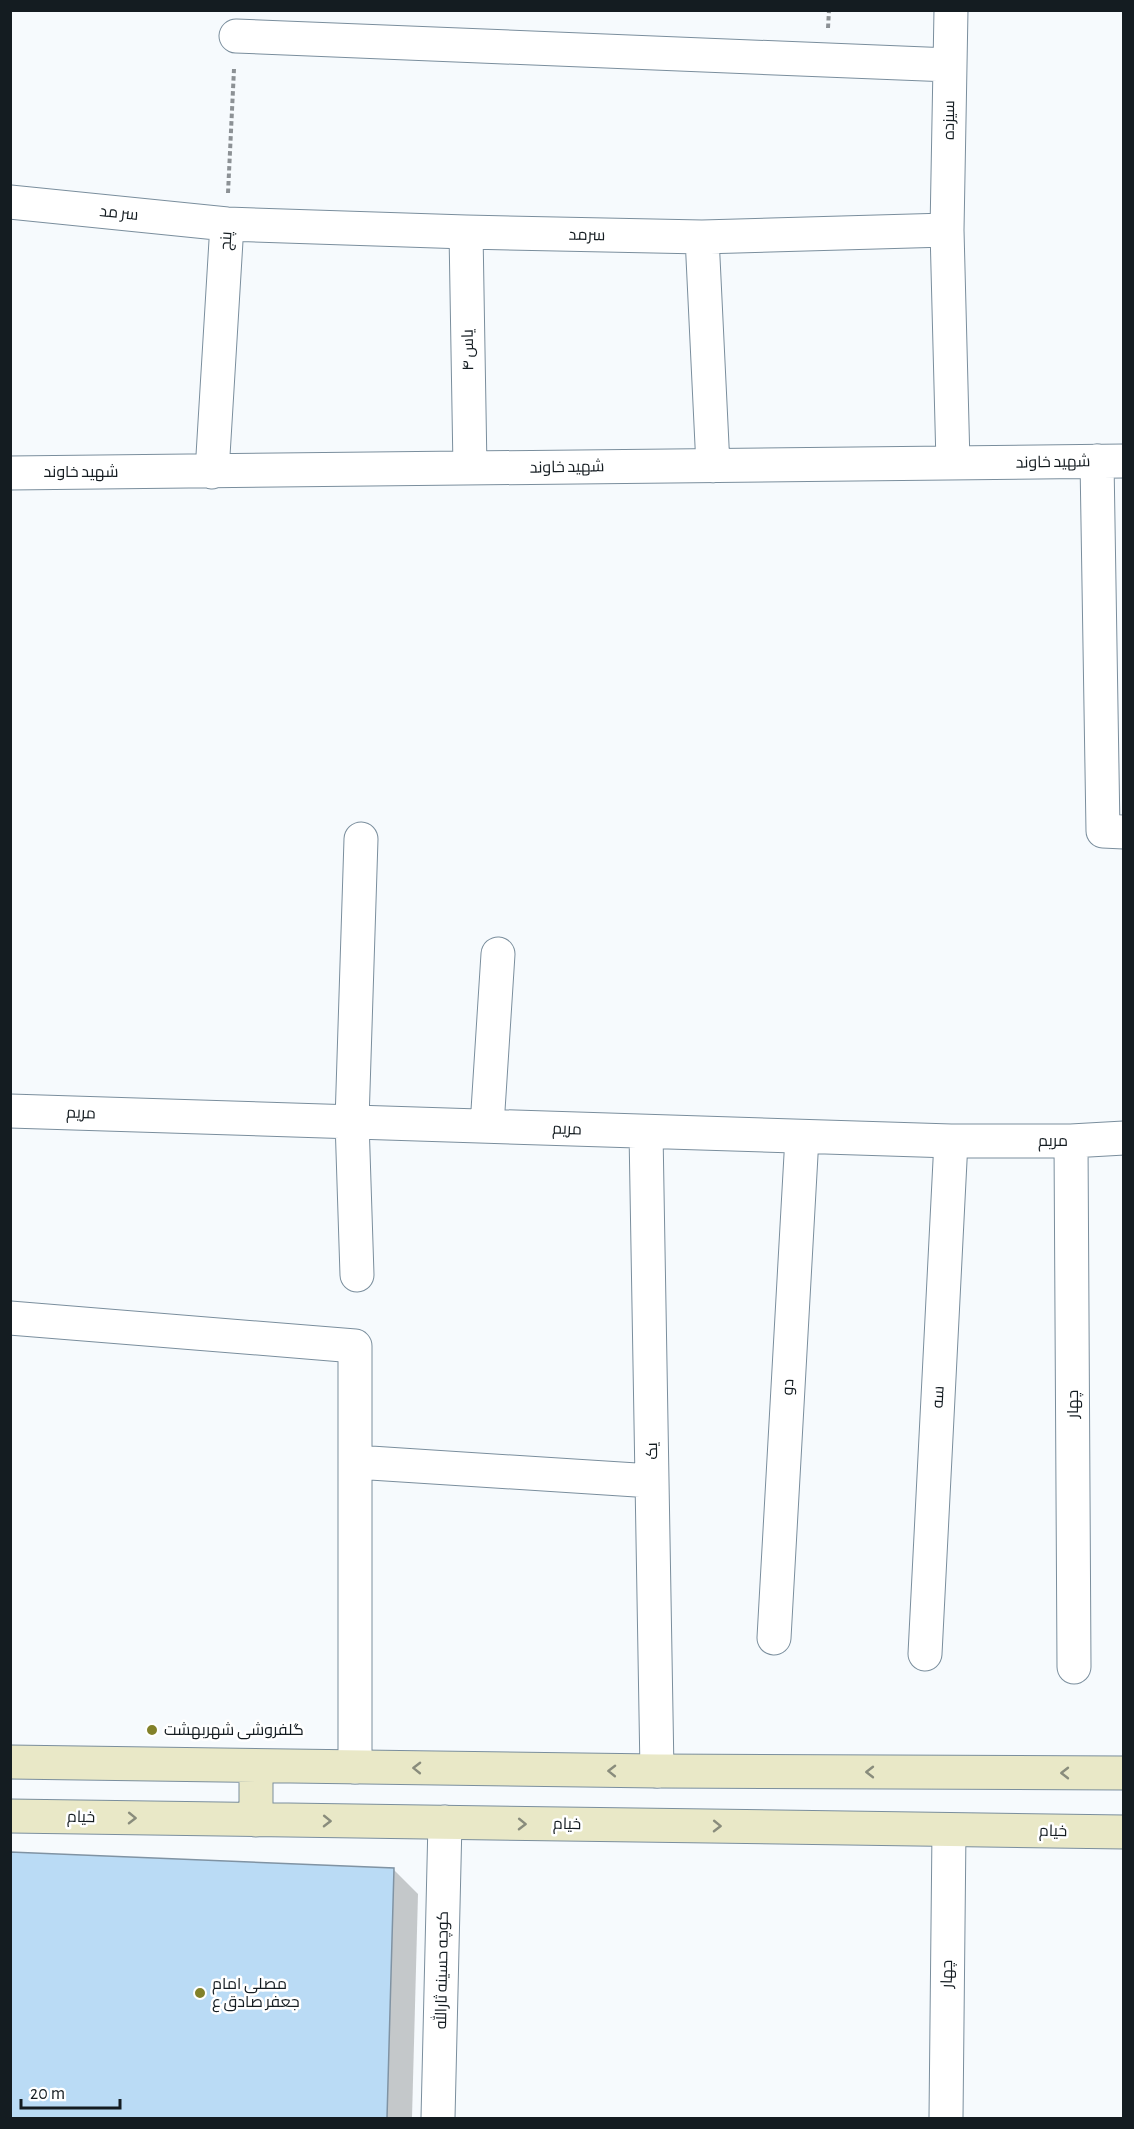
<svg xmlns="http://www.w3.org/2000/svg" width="1134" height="2129" viewBox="0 0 1134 2129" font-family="'Alegreya Sans',Cairo,sans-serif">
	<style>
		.shadow { fill: #0003 }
		.building { fill: #badbf5; stroke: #8093a3; stroke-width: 1.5 }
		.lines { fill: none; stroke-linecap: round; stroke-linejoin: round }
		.minor-casing { stroke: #7a8e9d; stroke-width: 35 }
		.secondary-casing { stroke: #7a8e9d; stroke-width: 35 }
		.path { stroke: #8c9195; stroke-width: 4; stroke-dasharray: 4.5 3; stroke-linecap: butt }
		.minor { stroke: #fff; stroke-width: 33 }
		.secondary { stroke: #e9e8c7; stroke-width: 33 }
		.oneway { stroke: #898c7c }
		.poi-dot { fill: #828129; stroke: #fff; stroke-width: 2 }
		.labels { text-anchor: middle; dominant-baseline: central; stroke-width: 5; stroke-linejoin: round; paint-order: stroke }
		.street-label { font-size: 16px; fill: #141c21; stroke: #fff }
		.poi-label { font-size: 16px; fill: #141c21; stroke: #fff; text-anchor: start }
	</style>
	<rect width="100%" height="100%" fill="#f6fafd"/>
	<path class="shadow" d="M 10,1853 L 393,1869 L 418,1894 L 412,2118 L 10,2118 Z"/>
	<path class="building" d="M 10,1852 L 394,1868 L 387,2118 L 10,2118 Z"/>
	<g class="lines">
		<defs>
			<path id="minor" d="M 951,10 L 947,230 L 953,463
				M 236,36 L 950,65
				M 10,202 L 227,224 L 466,232 L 702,237 L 947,230
				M 466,232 L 470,468
				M 702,237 L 713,466
				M 1097,461 L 1103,831 L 1124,832
				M 212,472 L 227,224
				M 10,473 L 1124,461
				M 10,1111 L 951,1141 L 1071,1141 L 1124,1138
				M 487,1126 L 498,954
				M 646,1132 L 657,1771
				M 1071,1141 L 1074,1667
				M 357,1275 L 352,1121 L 361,839
				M 10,1318 L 355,1346 L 355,1767
				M 355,1462 L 652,1481
				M 774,1638 L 802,1137
				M 925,1654 L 951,1141
				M 438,2118 L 445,1822
				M 946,2118 L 949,1830"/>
			<path id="secondary" d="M 10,1762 L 657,1771 L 1124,1773
				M 256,1766 L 256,1820
				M 10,1816 L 1124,1832"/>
		</defs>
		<use href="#minor" class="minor-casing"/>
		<use href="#secondary" class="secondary-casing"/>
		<path class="path" d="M 828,28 L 829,10
			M 228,193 L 234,69"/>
		<use href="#minor" class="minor"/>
		<use href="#secondary" class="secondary"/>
	</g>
	<defs><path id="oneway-chevron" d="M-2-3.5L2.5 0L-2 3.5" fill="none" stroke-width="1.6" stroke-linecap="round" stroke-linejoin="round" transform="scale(1.5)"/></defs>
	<g class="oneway">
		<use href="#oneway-chevron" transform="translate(417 1768) rotate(-179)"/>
		<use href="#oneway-chevron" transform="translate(612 1771) rotate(-179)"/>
		<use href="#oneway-chevron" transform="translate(870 1772) rotate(-180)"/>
		<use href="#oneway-chevron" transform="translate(1065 1773) rotate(-180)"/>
		<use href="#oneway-chevron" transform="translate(132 1818) rotate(1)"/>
		<use href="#oneway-chevron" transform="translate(327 1821) rotate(1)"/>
		<use href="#oneway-chevron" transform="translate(522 1824) rotate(1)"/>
		<use href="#oneway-chevron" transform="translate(717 1826) rotate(1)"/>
	</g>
	<g class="poi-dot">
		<circle cx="152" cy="1730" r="6"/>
		<circle cx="200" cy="1993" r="6"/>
	</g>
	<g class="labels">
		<g class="street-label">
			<text transform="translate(949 120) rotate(-89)">سیزده</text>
			<text transform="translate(119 213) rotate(6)">سر مد</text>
			<text transform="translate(587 235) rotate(1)">سرمد</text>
			<text transform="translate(226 241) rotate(-87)">پنج</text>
			<text transform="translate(468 350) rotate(-91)">یاس ۴</text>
			<text transform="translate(1053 462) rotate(-1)">شهید خاوند</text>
			<text transform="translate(567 467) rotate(-1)">شهید خاوند</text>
			<text x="81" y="472">شهید خاوند</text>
			<text transform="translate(81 1113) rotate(2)">مریم</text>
			<text transform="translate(567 1129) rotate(2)">مریم</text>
			<text x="1053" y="1141">مریم</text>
			<text transform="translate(788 1387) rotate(-87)">دو</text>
			<text transform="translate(938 1397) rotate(-87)">سه</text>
			<text transform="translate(1073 1404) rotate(-90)">چهار</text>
			<text transform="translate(652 1451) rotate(-91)">یک</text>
			<text transform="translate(81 1817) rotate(1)">خیام</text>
			<text transform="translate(567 1824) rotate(1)">خیام</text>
			<text transform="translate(1053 1831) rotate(1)">خیام</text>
			<text transform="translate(442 1970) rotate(-89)">کوچه حسینه ثارالله</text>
			<text transform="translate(947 1974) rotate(-89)">چهار</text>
		</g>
		<g class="poi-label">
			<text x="164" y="1730">گلفروشی شهربهشت</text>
			<text x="212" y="1984">مصلی امام<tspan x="212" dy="18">جعفر صادق ع</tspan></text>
		</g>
	</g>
	<rect width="1134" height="2129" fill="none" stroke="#141c21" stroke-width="24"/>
	<path d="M21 2099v9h99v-9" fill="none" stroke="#141c21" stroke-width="3"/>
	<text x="30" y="2099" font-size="18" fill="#141c21" stroke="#ffffff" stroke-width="4.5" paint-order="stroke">20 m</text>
</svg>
